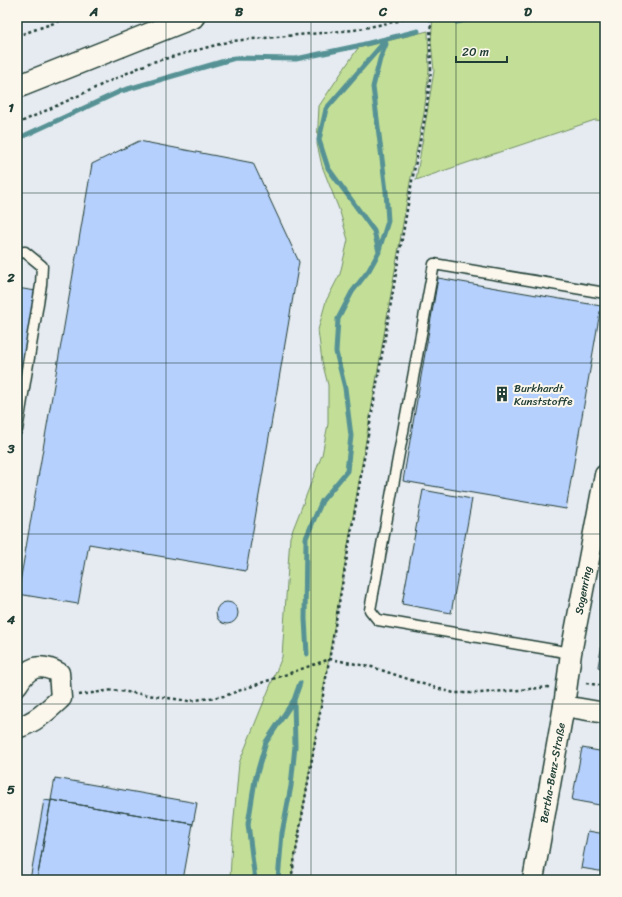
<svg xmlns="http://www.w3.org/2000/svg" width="622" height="897" viewBox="0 0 622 897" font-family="Sriracha,sans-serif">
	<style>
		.green { fill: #c3df97; stroke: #718e66 }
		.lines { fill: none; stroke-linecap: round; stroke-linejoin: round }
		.stream { stroke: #569295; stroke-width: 5 }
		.building { fill: #b6d0fe; stroke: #1f3d34 }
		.service-casing { stroke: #1f3d34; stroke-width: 13 }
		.minor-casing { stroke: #1f3d34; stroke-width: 23 }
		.secondary-casing { stroke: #1f3d34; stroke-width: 25 }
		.path { stroke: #1f3d34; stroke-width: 2.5; stroke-dasharray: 3 3; stroke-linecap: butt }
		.service { stroke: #fbf7ec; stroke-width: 10 }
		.minor { stroke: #fbf7ec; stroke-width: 20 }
		.secondary { stroke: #fbf7ec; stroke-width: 22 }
		.grid { fill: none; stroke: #1f3d34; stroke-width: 1; stroke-opacity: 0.55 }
		.labels { text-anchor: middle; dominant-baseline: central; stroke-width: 4; stroke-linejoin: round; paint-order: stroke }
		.poi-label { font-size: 11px; fill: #1f3d34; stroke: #fbf7ec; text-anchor: start }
		.street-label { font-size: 11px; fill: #1f3d34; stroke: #fbf7ec }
		.neatline { fill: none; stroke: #1f3d34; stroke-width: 1.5 }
		.grid-label { font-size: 13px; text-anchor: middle; font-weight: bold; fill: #1f3d34 }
	</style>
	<rect width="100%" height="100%" fill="#e6ebf1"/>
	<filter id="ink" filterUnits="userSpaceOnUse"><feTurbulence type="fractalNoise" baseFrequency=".025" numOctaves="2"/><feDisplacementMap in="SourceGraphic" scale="8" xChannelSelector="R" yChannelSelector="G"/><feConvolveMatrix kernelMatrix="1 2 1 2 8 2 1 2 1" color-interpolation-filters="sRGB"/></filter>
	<g filter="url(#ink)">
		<path class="green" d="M 433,17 L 605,17 L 605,121 L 595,120 L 416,180 L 434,71 L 431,41 Z
			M 428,31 L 429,70 L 424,113 L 410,182 L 291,880 L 230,880 L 232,840 L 239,763 L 282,657 L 290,537 L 322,455 L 328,424 L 328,385 L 322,361 L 318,330 L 326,301 L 340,274 L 348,240 L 340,212 L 322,166 L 317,144 L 319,106 L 358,48 Z"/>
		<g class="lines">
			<path class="stream" d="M 457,22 L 476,17
				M 17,139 L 121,91 L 235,58 L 296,59 L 357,46 L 418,31
				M 379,250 L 388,221 L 386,191 L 373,87 L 380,59 L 386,44
				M 307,654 L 305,619 L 306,538 L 322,501 L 347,471 L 351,436 L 345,388 L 336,352 L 338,319 L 352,292 L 369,270 L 379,252 L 374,231 L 328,168 L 319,140 L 326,109 L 387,39
				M 255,880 L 248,824 L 255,780 L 266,742 L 294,700 L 300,683
				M 278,880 L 282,833 L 291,786 L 295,746 L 294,700"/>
		</g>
		<path class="building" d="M 139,141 L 253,163 L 299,262 L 246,571 L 89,544 L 78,604 L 18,594 L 92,164 Z
			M 438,278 L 601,306 L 566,509 L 403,481 Z
			M 17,288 L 36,291 L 17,402 Z
			M 423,490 L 472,499 L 451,613 L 402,604 Z
			M216 613a11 11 0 1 1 22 0a11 11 0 1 1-22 0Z
			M 605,626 L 605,669 L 598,667 Z
			M 582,748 L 605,752 L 605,806 L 572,800 Z
			M 55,778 L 197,803 L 193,824 L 51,800 Z
			M 44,800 L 51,801 L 37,880 L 30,880 Z
			M 51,800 L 193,824 L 183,880 L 37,880 Z
			M 588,831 L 605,834 L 605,872 L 581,868 Z"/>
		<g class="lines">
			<defs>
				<path id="service" d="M 17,253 L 25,252 L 42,266 L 41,285 L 17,430
					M 571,653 L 378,620 L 370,610 L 434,264 L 605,293"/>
				<g id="minor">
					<path d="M 17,685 C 28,667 39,662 59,673 L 61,698 C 47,711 36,722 17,728"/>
					<path d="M 564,706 L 605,713"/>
					<path id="s1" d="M 533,880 L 564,706 L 571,653 L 605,475"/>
				</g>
				<path id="secondary" d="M 17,87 L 193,17"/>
			</defs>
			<use href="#service" class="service-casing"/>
			<use href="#minor" class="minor-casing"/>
			<use href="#secondary" class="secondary-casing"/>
			<path class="path" d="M 17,36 L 71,17
				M 17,124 L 149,63 L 231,41 L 354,30 L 398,21 L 407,17
				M 586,683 L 605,686
				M 79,695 L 113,690 L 189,701 L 224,696 L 330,659 L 372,667 L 426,685 L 454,693 L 479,693 L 520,690 L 549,687
				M 291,880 L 412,181 L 426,112 L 431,71 L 430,41 L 431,17"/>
			<use href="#service" class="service"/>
			<use href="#minor" class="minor"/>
			<use href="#secondary" class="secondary"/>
		</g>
	</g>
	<path class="grid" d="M 166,17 L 166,880M 311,17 L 311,880M 456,17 L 456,880M 17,193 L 605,193M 17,363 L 605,363M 17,534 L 605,534M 17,704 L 605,704"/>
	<defs>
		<symbol id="building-bare" viewBox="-9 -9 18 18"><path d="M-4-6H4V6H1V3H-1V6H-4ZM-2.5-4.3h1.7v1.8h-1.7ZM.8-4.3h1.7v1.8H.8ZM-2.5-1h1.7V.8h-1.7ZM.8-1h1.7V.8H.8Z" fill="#1f3d34" stroke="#fbf7ec" stroke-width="2.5" paint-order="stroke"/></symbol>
	</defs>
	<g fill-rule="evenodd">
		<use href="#building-bare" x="491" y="383" width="22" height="22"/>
	</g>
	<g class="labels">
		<g class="poi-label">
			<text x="514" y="388">Burkhardt<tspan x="514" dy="13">Kunststoffe</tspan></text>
		</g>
		<g class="street-label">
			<text stroke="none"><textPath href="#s1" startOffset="294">Sogenring</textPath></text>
			<text stroke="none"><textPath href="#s1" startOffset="109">Bertha-Benz-Straße</textPath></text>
		</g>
	</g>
	<rect width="622" height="897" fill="none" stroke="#fbf7ec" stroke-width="44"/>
	<path d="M456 56v6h51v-6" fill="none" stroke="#1f3d34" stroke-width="2"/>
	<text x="462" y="56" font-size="12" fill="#1f3d34" stroke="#fbf7ec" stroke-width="3" paint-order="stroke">20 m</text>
	<rect x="22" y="22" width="578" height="853" class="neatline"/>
	<g class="grid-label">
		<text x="94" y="16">A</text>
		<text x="239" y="16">B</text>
		<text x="383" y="16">C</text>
		<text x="528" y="16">D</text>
		<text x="11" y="112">1</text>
		<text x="11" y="282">2</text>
		<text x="11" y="453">3</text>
		<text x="11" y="624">4</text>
		<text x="11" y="794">5</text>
	</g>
</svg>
